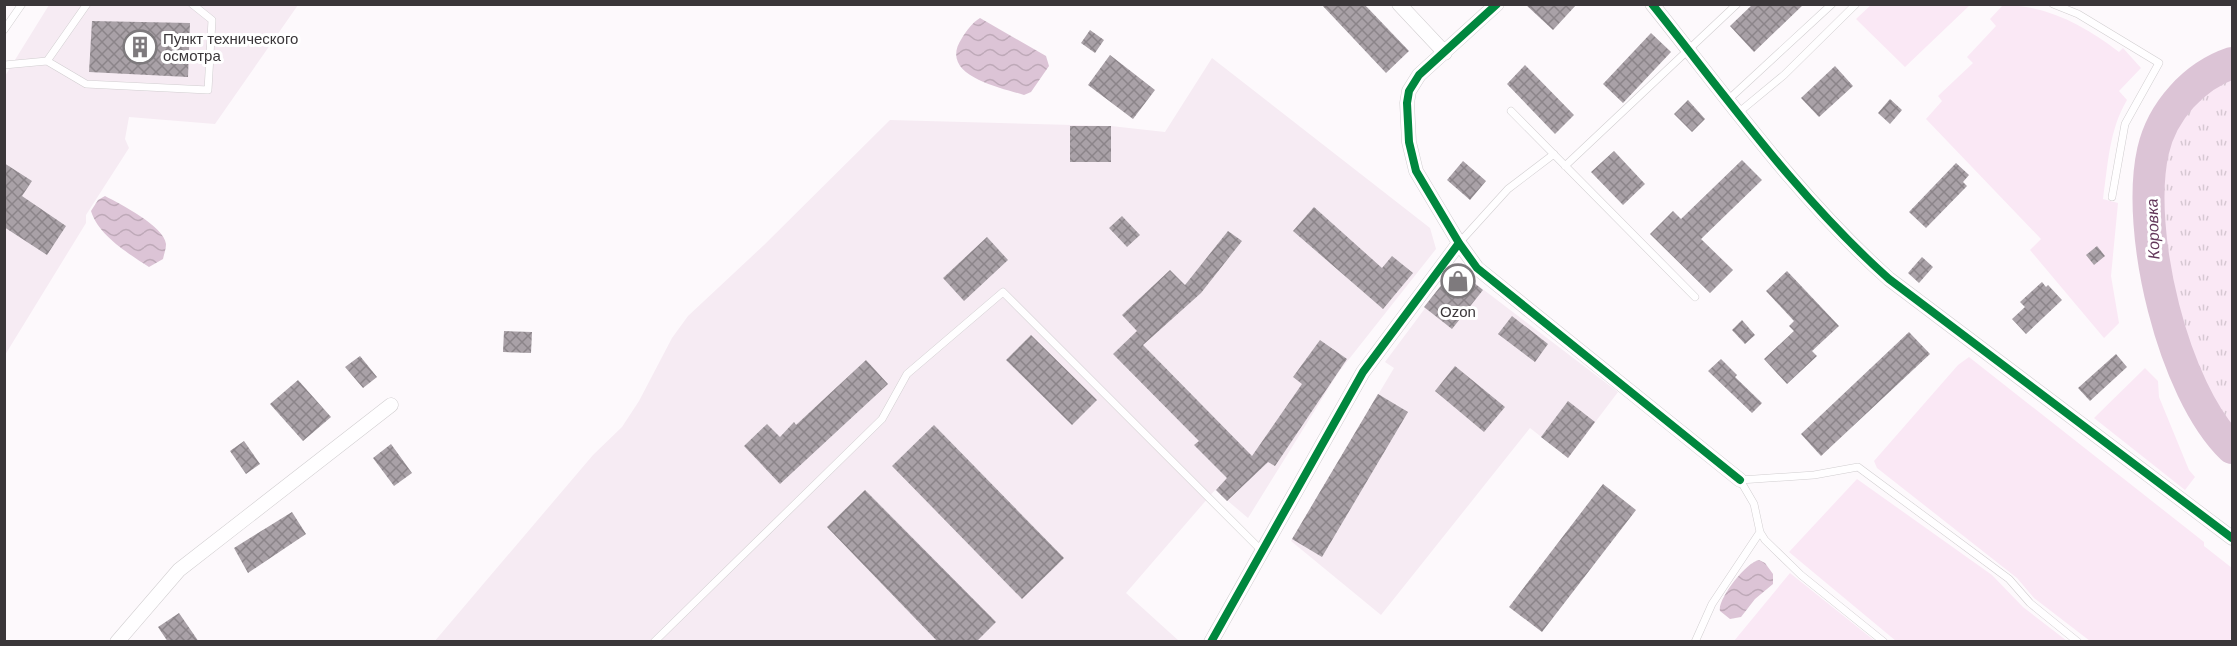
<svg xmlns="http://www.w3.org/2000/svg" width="2237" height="646" viewBox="0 0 2237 646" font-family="Helvetica,sans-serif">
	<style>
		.built { fill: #f6ebf3 }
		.grass { fill: url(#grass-tufts) }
		.green { fill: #fae8f5 }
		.water { fill: url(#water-waves) }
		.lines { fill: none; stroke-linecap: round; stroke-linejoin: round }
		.river { stroke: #dcc4d6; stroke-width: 32 }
		.building { fill: url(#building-cross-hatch) }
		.service-casing { stroke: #d1ced0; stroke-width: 8 }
		.minor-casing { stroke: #d1ced0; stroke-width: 15 }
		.service { stroke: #fffeff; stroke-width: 7 }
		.minor { stroke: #fffeff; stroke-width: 14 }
		.cycleway-casing { stroke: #fff; stroke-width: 11 }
		.cycleway { stroke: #00873e; stroke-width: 8 }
		.labels { text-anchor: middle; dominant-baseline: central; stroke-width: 6; stroke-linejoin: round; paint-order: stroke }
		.poi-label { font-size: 15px; fill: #3a3639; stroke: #fff; text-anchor: start }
		.water-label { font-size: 16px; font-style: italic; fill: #63375a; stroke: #fff }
	</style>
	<defs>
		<pattern id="grass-tufts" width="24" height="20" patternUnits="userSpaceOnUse" patternTransform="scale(1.5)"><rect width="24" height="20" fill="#fae8f5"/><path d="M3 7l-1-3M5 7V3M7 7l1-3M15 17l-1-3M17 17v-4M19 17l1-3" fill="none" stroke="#d7c8d3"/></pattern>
		<pattern id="water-waves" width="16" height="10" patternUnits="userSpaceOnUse" patternTransform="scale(1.5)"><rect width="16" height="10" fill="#dcc4d6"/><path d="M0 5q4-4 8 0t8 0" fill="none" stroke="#bea9b8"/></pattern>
		<pattern id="building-cross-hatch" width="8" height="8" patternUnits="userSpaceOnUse" patternTransform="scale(1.5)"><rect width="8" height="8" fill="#a9a1a7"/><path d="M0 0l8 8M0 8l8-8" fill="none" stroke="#8b8489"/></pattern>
	</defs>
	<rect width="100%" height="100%" fill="#fdf9fc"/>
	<path class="built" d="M 49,5 L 298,5 L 215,124 L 129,117 L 125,139 L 129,148 L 86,215 L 86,223 L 5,355 L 5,76 Z
		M 1212,58 L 1430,228 L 1436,249 L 1338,373 L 1248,518 L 1215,490 L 1126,593 L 1179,641 L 434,642 L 593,455 L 622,427 L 639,401 L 672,338 L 688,316 L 764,245 L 890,120 L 1111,126 L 1165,132 Z
		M 1455,268 L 1618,392 L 1568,458 L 1530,428 L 1381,615 L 1291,541 L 1394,368 L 1385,362 Z"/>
	<path class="grass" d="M 2232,67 L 2232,432 C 2201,404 2191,368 2180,329 C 2160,257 2144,169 2189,105 C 2192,101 2192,96 2195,92 C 2202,82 2220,71 2232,67 Z"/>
	<path class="green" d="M 1872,4 L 1970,4 L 1970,5 L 1905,67 L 1856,19 Z
		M 2003,5 C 2047,5 2085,26 2119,52 L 2123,48 L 2141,68 L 2119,91 L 2127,100 C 2109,130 2108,165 2103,199 L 2118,203 L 2111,276 L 2119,323 L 2104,338 L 2030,250 L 2041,239 L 1926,119 L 1942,101 L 1938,96 L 1973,63 L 1967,57 L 1996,26 L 1990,19 Z
		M 1969,357 L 2204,542 L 2204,546 L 2232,568 L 2232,641 L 2090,641 L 2034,598 L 2017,578 L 1877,468 L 1874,461 L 1958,365 Z
		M 2145,368 L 2158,381 L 2159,397 L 2189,470 L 2195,477 L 2185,490 L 2094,418 Z
		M 1857,479 L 1992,575 L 2023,607 L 2067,641 L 1896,641 L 1789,552 Z
		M 1790,573 L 1875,641 L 1734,641 Z"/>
	<path class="water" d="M 980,18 L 1046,56 L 1049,66 L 1031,92 L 1024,95 C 999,87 937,75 962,38 C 967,30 972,23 980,18 Z
		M 105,196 C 120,204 164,226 166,244 C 166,249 164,254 163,259 L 149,267 C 129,254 98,235 91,211 L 98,200 Z
		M 1759,560 L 1765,563 L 1773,574 L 1773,584 L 1755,599 L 1741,617 L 1730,619 L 1720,611 C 1717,600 1746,562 1759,560 Z"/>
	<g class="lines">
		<path class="river" d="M 2232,63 C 2194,76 2162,111 2153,151 C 2135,231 2173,391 2232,448"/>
	</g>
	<path class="building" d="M 1321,4 L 1364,4 L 1409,51 L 1386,73 Z
		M 1525,4 L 1577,4 L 1553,30 Z
		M 1753,4 L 1804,4 L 1754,52 L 1730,26 Z
		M 92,21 L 190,23 L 188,77 L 89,72 Z
		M 1090,30 L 1104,40 L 1095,53 L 1081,43 Z
		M 1651,33 L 1671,52 L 1623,103 L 1603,84 Z
		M 1110,55 L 1155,90 L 1133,119 L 1088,85 Z
		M 1525,65 L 1574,115 L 1555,134 L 1507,84 Z
		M 1835,66 L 1853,86 L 1819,117 L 1801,98 Z
		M 1890,99 L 1902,110 L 1890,124 L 1878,113 Z
		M 1688,100 L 1705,119 L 1692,132 L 1674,114 Z
		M 1070,126 L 1111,126 L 1111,162 L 1070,162 Z
		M 1614,151 L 1645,184 L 1623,205 L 1591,172 Z
		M 1742,160 L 1762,180 L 1701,239 L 1733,270 L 1710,293 L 1650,234 L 1673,211 L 1681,219 Z
		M 1463,161 L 1486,181 L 1470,200 L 1447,180 Z
		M 4,163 L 32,181 L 22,196 L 66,226 L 47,255 L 4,227 Z
		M 1956,163 L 1969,175 L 1963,182 L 1967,186 L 1926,228 L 1909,212 Z
		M 1314,207 L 1382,268 L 1392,256 L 1413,273 L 1383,309 L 1293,231 Z
		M 1122,216 L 1140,235 L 1127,247 L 1109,228 Z
		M 1228,231 L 1242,241 L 1201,293 L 1143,345 L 1252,456 L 1302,384 L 1293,377 L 1320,340 L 1347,359 L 1275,466 L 1268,462 L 1227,501 L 1216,490 L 1227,478 L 1194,445 L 1199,441 L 1113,354 L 1137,331 L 1122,315 L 1170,270 L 1185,285 Z
		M 987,237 L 1008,260 L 964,301 L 943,278 Z
		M 2097,246 L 2105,256 L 2094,265 L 2086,255 Z
		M 1922,257 L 1933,267 L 1919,283 L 1908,273 Z
		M 1455,268 L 1483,290 L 1452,329 L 1424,307 Z
		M 1787,271 L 1839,326 L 1812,351 L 1817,356 L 1787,384 L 1764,359 L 1794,331 L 1789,326 L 1794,321 L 1766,291 Z
		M 2042,282 L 2046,287 L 2048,285 L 2062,300 L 2026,334 L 2012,319 L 2025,307 L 2020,302 Z
		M 1512,316 L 1548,344 L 1535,362 L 1498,334 Z
		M 1742,320 L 1755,335 L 1745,344 L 1732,330 Z
		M 504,331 L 532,332 L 531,353 L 503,352 Z
		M 1909,332 L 1930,354 L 1821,456 L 1801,434 Z
		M 1031,335 L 1097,400 L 1072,425 L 1006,360 Z
		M 2116,354 L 2127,367 L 2090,401 L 2078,388 Z
		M 360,356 L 377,377 L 363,388 L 345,367 Z
		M 1721,359 L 1737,375 L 1735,377 L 1762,403 L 1752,413 L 1708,371 Z
		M 866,360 L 888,384 L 780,484 L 744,446 L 767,424 L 780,437 L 794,422 L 796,425 Z
		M 1455,366 L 1505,407 L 1484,432 L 1435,391 Z
		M 298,380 L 331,417 L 303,441 L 270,404 Z
		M 1378,394 L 1408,412 L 1322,557 L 1292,539 Z
		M 1568,401 L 1595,422 L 1568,458 L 1541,437 Z
		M 934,425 L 1064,558 L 1022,599 L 892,466 Z
		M 244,441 L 260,464 L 246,474 L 230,451 Z
		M 391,444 L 412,473 L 394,486 L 373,458 Z
		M 1603,484 L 1636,510 L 1542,632 L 1509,607 Z
		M 865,490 L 996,622 L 976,642 L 938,642 L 827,527 Z
		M 292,512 L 306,534 L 248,573 L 234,548 Z
		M 179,613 L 199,642 L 168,642 L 158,627 Z"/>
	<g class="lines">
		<defs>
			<path id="service" d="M 2053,4 L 2078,14 L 2159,63 L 2125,124 L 2112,197
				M 4,30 L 22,4
				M 47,61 L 87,4
				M 4,65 L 47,61 L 86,84 L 208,90 L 212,20 L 192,4
				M 1728,100 L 1832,4
				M 1511,111 L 1695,297
				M 1738,113 L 1784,75 L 1856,4
				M 1565,166 L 1737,4
				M 1459,243 L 1508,189 L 1554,154
				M 1740,480 L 1814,475 L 1858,467 L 2009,579 L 2030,603 L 2078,642
				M 1740,480 L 1754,504 L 1760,532 L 1765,540 L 1801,575 L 1884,642
				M 654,642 L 882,419 L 907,374 L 1003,292 L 1262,551
				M 1695,642 L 1712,604 L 1760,532"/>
			<path id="minor" d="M 1399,4 L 1445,53
				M 1497,4 L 1419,75 L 1409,91 L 1407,103 L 1409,142 L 1416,171 L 1459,243 L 1477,268 L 1740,480
				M 1652,4 C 1728,99 1798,198 1889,279 L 2232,538
				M 117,642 L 179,570 L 391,405
				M 1211,642 L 1363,372 L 1459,243"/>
		</defs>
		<use href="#service" class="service-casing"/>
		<use href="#minor" class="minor-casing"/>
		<use href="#service" class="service"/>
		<use href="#minor" class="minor"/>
		<defs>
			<path id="cycleway" d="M 1497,4 L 1419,75 L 1409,91 L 1407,103 L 1409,142 L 1416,171 L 1459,243 L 1477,268 L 1740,480
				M 1652,4 C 1728,99 1798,198 1889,279 L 2232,538
				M 1211,642 L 1363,372 L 1459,243"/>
		</defs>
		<use href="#cycleway" class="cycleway-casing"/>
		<use href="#cycleway" class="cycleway"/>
	</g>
	<defs>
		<symbol id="building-ring" viewBox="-11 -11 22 22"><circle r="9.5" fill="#fff" stroke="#7e7a7d" stroke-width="1.5"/><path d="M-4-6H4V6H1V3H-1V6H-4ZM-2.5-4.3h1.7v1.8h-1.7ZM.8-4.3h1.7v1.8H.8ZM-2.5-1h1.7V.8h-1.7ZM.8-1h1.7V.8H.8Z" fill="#7e7a7d"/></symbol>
		<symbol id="shop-ring" viewBox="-11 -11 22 22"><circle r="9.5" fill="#fff" stroke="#7e7a7d" stroke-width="1.5"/><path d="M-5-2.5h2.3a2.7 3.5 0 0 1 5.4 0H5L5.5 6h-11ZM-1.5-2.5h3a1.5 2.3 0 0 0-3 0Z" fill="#7e7a7d"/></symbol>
	</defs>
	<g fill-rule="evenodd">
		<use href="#building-ring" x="121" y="28" width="38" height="38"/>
		<use href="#shop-ring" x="1439" y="262" width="38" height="38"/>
	</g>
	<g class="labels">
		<g class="poi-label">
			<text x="163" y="38">Пункт технического<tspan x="163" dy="17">осмотра</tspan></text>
			<text x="1458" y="311" text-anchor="middle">Ozon</text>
		</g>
		<g class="water-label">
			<text transform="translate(2153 229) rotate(-92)">Коровка</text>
		</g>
	</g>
	<rect width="2237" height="646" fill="none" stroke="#3a3639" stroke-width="12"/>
</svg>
